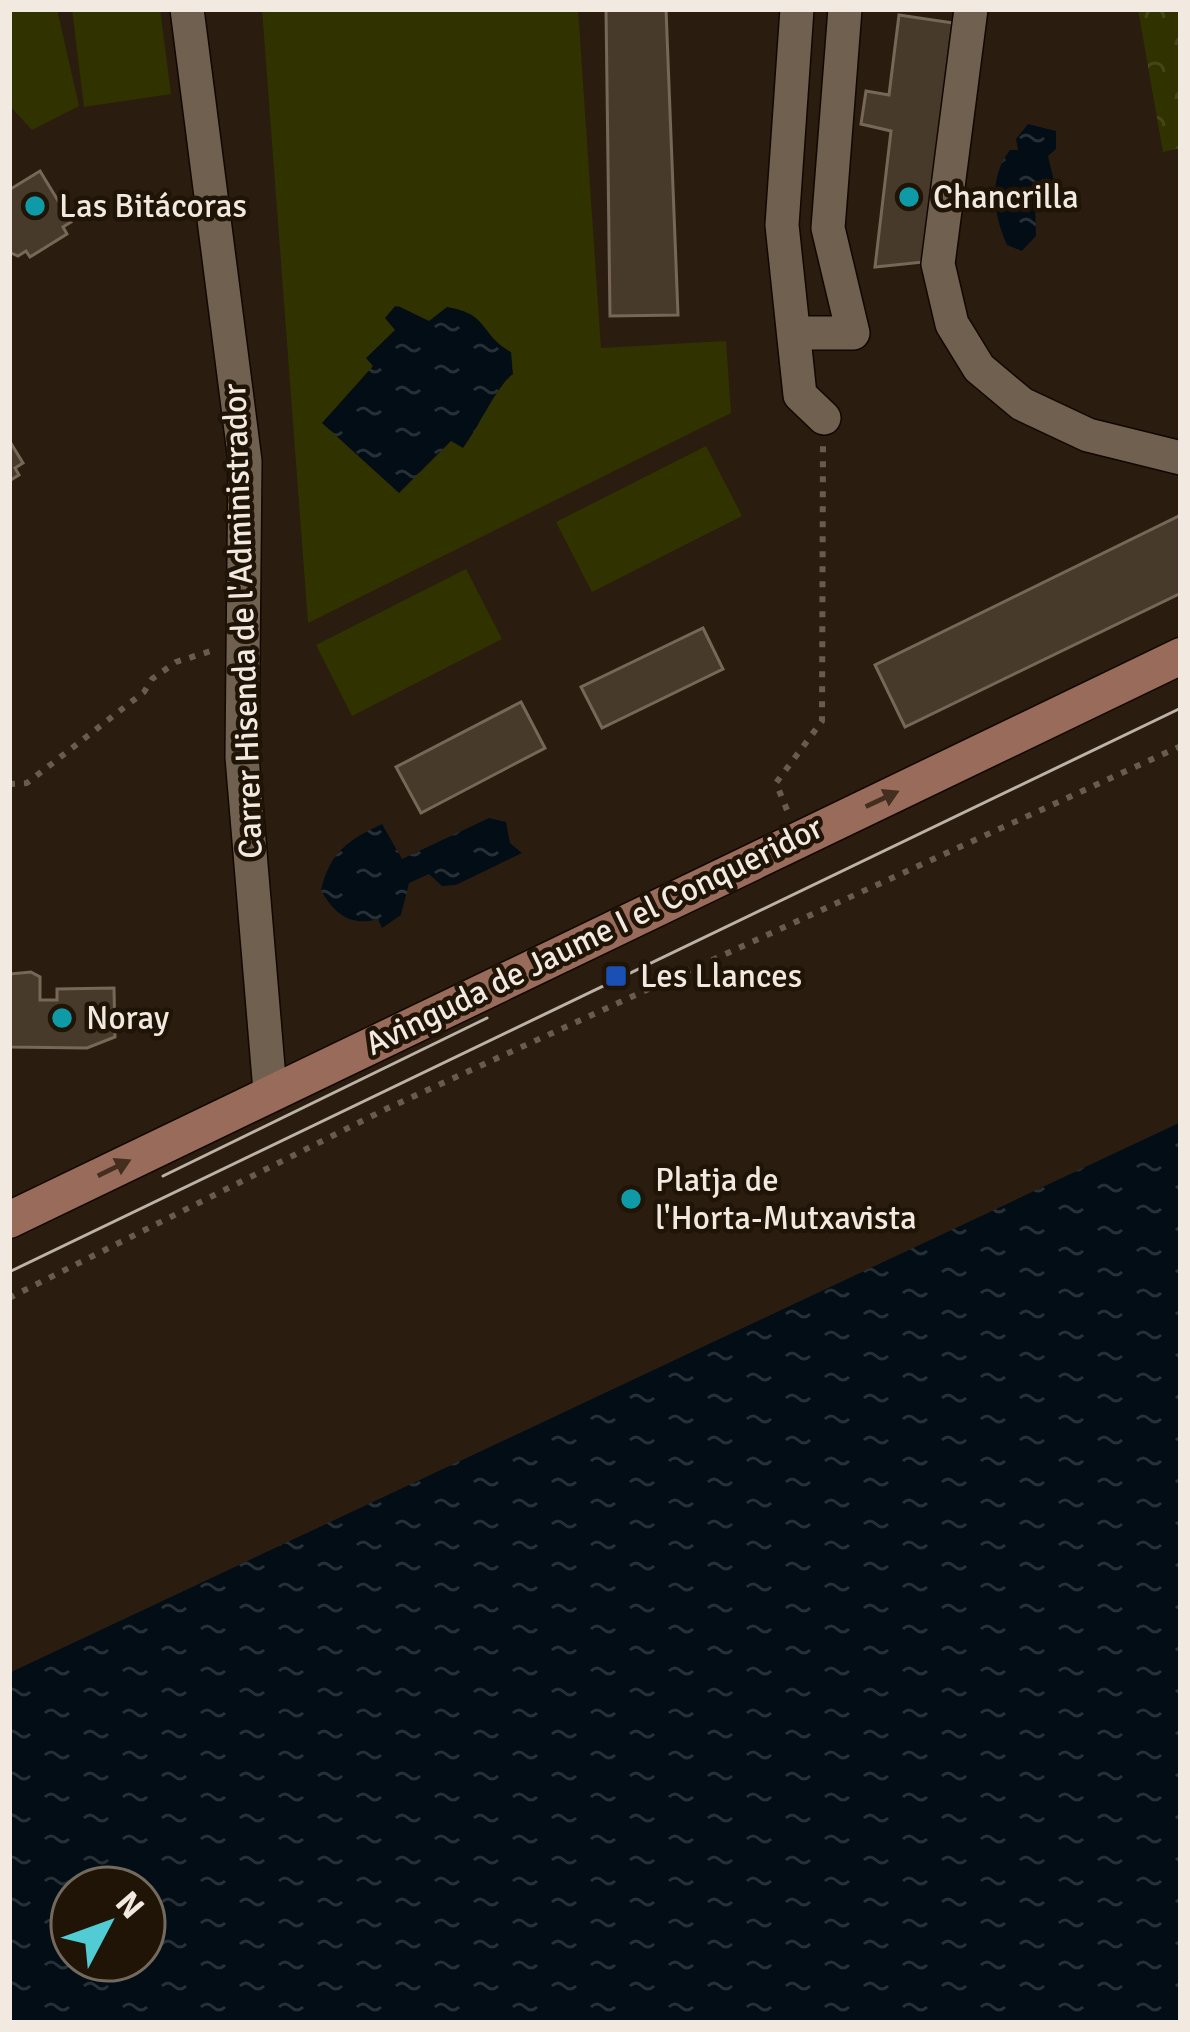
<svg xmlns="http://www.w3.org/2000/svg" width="1190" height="2032" viewBox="0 0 1190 2032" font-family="Signika,sans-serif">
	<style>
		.green { fill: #303200 }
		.park { fill: url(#park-crowns) }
		.water { fill: url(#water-ripples); fill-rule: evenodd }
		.building { fill: #483a2b; stroke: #766757; stroke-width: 3 }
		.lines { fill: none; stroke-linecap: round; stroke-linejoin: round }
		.street-casing { stroke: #120700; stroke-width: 36 }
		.secondary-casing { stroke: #120700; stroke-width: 39 }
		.path { stroke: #685c4f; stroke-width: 6; stroke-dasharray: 6 9; stroke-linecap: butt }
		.street { stroke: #6f6050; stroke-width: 33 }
		.secondary { stroke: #986b5a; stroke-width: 36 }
		.tram { stroke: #bcb2a7; stroke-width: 3 }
		.oneway { fill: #442e1f }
		.culture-dot { fill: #0f9aa8; stroke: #201406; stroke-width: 4.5 }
		.transit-dot { fill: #1a4fb4; stroke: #201406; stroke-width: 4.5 }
		.labels { text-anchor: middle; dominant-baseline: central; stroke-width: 9; stroke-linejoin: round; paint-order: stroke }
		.poi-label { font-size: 33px; fill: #f2e9e0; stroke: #201406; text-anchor: start }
		.street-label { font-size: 33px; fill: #f2e9e0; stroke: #201406 }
	</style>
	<defs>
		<pattern id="park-crowns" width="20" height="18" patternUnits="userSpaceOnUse" patternTransform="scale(3)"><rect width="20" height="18" fill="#303200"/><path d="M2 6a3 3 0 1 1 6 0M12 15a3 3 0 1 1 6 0" fill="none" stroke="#444619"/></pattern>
		<pattern id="water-ripples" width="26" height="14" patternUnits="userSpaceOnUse" patternTransform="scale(3)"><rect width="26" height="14" fill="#030d15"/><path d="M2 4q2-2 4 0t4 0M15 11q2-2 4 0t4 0" fill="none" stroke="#283037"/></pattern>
	</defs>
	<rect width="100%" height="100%" fill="#2a1d0f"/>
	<path class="green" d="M 9,9 L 57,9 L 79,106 L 32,130 L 9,105 Z
		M 72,9 L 160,9 L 171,94 L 84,107 Z
		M 262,9 L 578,9 L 601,348 L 726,341 L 731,413 L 308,623 Z
		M 706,446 L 742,516 L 592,592 L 556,522 Z
		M 466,569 L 502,639 L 352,716 L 316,645 Z"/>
	<path class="park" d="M 1138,9 L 1181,9 L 1181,148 L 1163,152 Z"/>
	<path class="water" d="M 1028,124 L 1056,131 L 1056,149 L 1048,156 L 1054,181 L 1035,203 L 1036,236 L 1022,251 L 1007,245 C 993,214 988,178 1010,150 L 1018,150 L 1016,139 Z
		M 396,305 L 429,321 L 447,307 C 490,314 479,334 511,352 L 513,374 C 496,387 479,427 463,448 L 451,441 L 399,493 L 322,423 L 373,366 L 366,358 L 395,330 L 385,318 Z
		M 489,818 L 506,822 L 510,843 L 522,853 L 456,885 L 442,886 L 429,874 L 409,883 L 401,915 L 382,928 L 378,919 C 351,927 334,914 321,890 C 330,852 348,840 382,824 L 402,859 Z
		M 1181,1122 L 1181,2023 L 9,2023 L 9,1673 ZM 72,1888 L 144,1888 L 144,1960 L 72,1960 Z"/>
	<path class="building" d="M 606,9 L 666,9 L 678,315 L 610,316 Z
		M 899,15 L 960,24 L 924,262 L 875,267 L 891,131 L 861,124 L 866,91 L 889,95 Z
		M 40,171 L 71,222 L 63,227 L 67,234 L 30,257 L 26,251 L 18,256 L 9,252 L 9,190 Z
		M 9,440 L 23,463 L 15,468 L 19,475 L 9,481 Z
		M 1181,515 L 1181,593 L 905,727 L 875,665 Z
		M 703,628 L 723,669 L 602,728 L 581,687 Z
		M 521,702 L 545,748 L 421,813 L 396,767 Z
		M 31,972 L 40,977 L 40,1000 L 57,1000 L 57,989 L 114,988 L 115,1037 L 87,1048 L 9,1047 L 9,974 Z"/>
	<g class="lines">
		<defs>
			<path id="street" d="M 187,9 L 245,461 L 242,757 L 270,1091
				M 797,9 L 782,225 L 800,395 L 824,418
				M 971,9 L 938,264 L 952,324 L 979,368 L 1022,404 L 1088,435 L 1181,458
				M 794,333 L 853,333 L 828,228 L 845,9"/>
			<path id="secondary" d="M 9,1220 L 1181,656"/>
		</defs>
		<use href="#street" class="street-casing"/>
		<use href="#secondary" class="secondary-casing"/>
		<path class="path" d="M 9,784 L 27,783 L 144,692 L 152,679 L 176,662 L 211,651
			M 787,810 L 776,783 L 822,721 L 823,445
			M 9,1298 L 388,1108 L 1181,746"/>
		<use href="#street" class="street"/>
		<use href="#secondary" class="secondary"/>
		<path class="tram" d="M 163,1176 L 487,1018
			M 9,1272 L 1181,708"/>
	</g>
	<defs><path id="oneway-solid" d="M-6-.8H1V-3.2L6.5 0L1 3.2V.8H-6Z" transform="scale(3)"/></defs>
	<g class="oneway">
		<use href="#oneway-solid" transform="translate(882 799) rotate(-25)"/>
		<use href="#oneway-solid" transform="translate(114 1168) rotate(-26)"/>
	</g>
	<g class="culture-dot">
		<circle cx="909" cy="197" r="12"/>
		<circle cx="35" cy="206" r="12"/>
		<circle cx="62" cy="1018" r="12"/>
		<circle cx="631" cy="1199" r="12"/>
	</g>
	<rect class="transit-dot" x="604" y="964" width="24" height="24" rx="6"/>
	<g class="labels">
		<g class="poi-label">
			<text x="933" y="197">Chancrilla</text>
			<text x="59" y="206">Las Bitácoras</text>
			<text x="640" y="976">Les Llances</text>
			<text x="86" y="1018">Noray</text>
			<text x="655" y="1180">Platja de<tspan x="655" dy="38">l'Horta-Mutxavista</tspan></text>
		</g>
		<g class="street-label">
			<text transform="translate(243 621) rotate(-92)">Carrer Hisenda de l'Administrador</text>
			<text transform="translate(594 936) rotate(-26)">Avinguda de Jaume I el Conqueridor</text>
		</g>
	</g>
	<rect width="1190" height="2032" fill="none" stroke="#f2e9e0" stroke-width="24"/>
	<g transform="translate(108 1924) rotate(49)"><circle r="57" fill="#201406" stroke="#74695d" stroke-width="3"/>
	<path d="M0-9L21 45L0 30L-21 45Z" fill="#51ccd4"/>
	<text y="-18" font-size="33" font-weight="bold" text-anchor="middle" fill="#f2e9e0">N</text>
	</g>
</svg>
